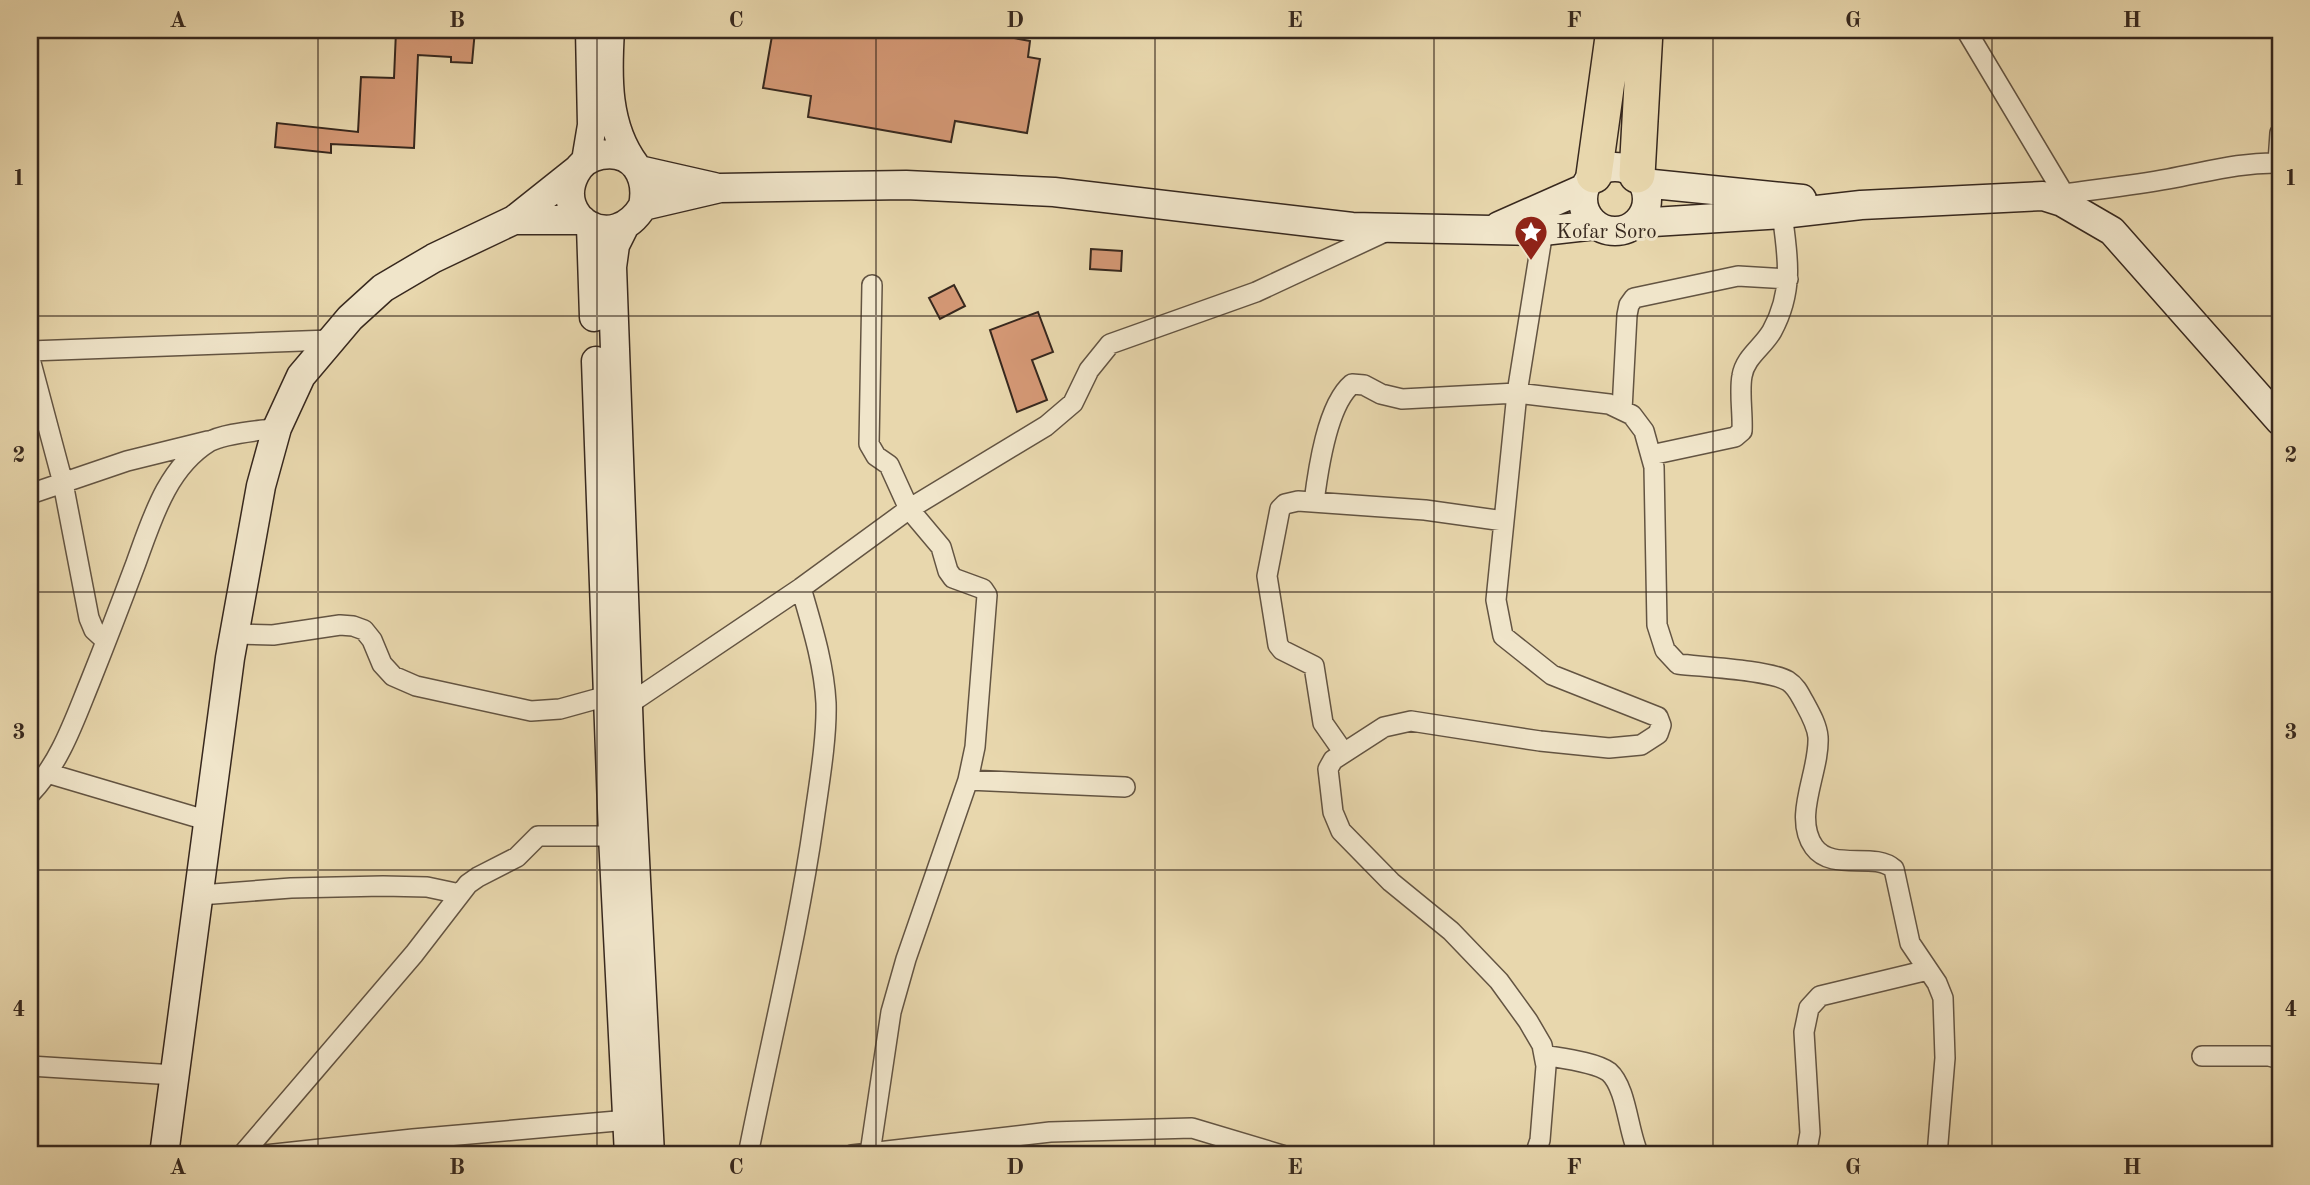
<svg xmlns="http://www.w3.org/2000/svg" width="2310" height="1185" viewBox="0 0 2310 1185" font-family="'Old Standard TT',serif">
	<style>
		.building { fill: #d49875; stroke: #37281e; stroke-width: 2 }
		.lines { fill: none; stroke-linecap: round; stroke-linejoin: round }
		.street-casing { stroke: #635442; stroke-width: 22 }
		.secondary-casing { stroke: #37281e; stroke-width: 31 }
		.highway-casing { stroke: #37281e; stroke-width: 38 }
		.street { stroke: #f0e5ca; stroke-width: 19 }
		.secondary { stroke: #f0e5ca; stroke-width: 28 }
		.highway { stroke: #e8d7ad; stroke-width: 35 }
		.grid { fill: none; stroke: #37281e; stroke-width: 2; stroke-opacity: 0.55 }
		.labels { text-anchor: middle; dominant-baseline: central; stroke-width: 6; stroke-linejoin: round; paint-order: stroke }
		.poi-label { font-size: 21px; fill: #37281e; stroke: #f0e5ca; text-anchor: start }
		.neatline { fill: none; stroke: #37281e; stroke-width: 2.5 }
		.grid-label { font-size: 23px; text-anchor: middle; font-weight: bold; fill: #37281e }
	</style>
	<rect width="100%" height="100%" fill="#e8d7ad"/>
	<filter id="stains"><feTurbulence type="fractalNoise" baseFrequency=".00286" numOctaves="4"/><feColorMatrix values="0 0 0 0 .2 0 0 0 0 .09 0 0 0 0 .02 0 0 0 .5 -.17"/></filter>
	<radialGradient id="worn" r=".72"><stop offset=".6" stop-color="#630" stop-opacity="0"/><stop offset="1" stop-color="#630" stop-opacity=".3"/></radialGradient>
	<path class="building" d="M 453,30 L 475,30 L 472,63 L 451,62 L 451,57 L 418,55 L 414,148 L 331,144 L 331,153 L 275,147 L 277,123 L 358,132 L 361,77 L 394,78 L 396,31 L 453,33 Z
		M 773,30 L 983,30 L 982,32 L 1030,41 L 1028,57 L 1040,59 L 1027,133 L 955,121 L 951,142 L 808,117 L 811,96 L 763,88 Z
		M 1091,249 L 1122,251 L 1121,271 L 1090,269 Z
		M 954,285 L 965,306 L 940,319 L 929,298 Z
		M 1038,312 L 1053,352 L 1032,360 L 1047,400 L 1017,412 L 990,330 Z"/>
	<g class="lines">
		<defs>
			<path id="street" d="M 1966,30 L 2064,194
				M 2278,163 L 2280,133
				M 2050,196 C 2089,190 2129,186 2168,179 C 2207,172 2240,162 2280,163
				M 30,351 L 330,340
				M 30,359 L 63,483 L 89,618 L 94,630 L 106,641
				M 1622,410 L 1627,315 L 1629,305 L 1634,298 L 1738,276 L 1788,279
				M 1651,455 L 1735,437 L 1742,431 C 1743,414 1739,392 1742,376 C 1745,357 1763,347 1772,331 C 1794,291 1788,256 1782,214
				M 30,494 L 127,461 L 208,441
				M 1314,502 C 1318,470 1327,405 1352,384 L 1364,385 L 1381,394 L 1402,399 L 1517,393 L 1609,404 L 1632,415 L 1644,431 L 1654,467 L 1657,625 L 1665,650 L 1678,664 C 1703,667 1769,670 1788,681 C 1796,686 1800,695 1804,702 C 1810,713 1817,725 1818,737 C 1820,772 1792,816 1814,847 C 1832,872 1874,851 1894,869 L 1910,943 L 1937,983 L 1943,998 L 1945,1058 L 1937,1155
				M 234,634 L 273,635 L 340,625 L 353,626 L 364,630 L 372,640 L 382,664 L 393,676 L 416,686 L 531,711 L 560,709 L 607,696
				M 629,704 L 801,588 L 909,509 L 1046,426 L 1073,403 L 1089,370 L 1110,344 L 1256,292 L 1389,230
				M 1344,753 L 1323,723 L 1314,666 L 1282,650 L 1278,645 L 1267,576 L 1280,509 L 1285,504 L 1298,501 L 1425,510 L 1504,521
				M 47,773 L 209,821
				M 968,780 L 1125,787
				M 30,794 C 60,763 74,721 90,682 C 106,642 121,603 136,563 C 152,519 167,468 209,442 C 224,433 259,431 277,428
				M 200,895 L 291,888 L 383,886 L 427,887 L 460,894
				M 1544,1055 C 1560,1058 1596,1062 1609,1072 C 1627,1088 1628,1133 1639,1155
				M 2202,1056 L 2269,1056 L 2280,1059
				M 30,1066 L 175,1075
				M 870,1153 L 891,1012 L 906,959 L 968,780 L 975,747 L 987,595 L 983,589 L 953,578 L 948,571 L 941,547 L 909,509 L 889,465 L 876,456 L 869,444 L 872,285
				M 242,1155 L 414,954 L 468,884 L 478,877 L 517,857 L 538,836 L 613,836
				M 265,1155 L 413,1139 L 628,1120
				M 748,1155 C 770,1043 798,933 814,820 C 819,784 827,739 826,703 C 824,664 812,626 801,588
				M 852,1155 L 1050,1132 L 1192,1128 L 1282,1155
				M 1535,1155 L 1540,1140 L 1546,1066 L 1542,1045 L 1528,1021 L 1499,981 L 1451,931 L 1391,882 L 1341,831 L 1333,812 L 1328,769 L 1333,760 L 1384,727 L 1411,721 L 1540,741 L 1609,748 L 1641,745 L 1658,734 L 1661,725 L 1658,717 L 1552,675 L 1503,636 L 1496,600 L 1517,393 L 1543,231
				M 1806,1155 L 1810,1133 L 1804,1032 L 1809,1008 L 1820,996 L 1928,970
				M 2279,1155 L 2280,1155"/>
			<path id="secondary" d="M 610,30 C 607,77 606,126 635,165
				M 586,161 L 592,125 L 590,30
				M1583 199a32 32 0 1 1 64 0a32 32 0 1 1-64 0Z
				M 639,170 L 714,187
				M 1643,183 L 1802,199
				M 643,206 C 649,177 634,149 601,155 C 590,157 580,164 575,174 C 552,218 613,256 643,206 L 720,188 L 906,185 L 1054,192 L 1352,227 L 1543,231 L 1596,225
				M 514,220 L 582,220
				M 1637,223 L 1782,214 L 1861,205 L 2043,196 L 2062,202 L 2112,231 L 2280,421
				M 591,226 L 594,317
				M 1499,226 L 1585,188
				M 624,227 L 615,245 L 612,267 L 630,761 L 650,1155
				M 596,361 L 613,836 L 629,1155
				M 164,1155 L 230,658 L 261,486 L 277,428 L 301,376 L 350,318 L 383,288 L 434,258 L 514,220 L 577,170"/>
			<path id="highway" d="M 1594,175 L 1614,30
				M 1637,175 L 1645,30"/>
		</defs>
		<use href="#street" class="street-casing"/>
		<use href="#secondary" class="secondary-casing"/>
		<use href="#highway" class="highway-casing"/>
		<use href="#street" class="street"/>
		<use href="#secondary" class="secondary"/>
		<use href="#highway" class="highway"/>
	</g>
	<path class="grid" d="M 318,30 L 318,1155M 597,30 L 597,1155M 876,30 L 876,1155M 1155,30 L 1155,1155M 1434,30 L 1434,1155M 1713,30 L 1713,1155M 1992,30 L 1992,1155M 30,316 L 2280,316M 30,592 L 2280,592M 30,870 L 2280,870"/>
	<defs>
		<symbol id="sight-pin" viewBox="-11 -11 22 30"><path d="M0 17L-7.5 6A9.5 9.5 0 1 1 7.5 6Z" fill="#8f2418" stroke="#f0e5ca"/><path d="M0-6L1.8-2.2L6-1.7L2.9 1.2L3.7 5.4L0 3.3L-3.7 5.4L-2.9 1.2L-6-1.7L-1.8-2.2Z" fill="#fff"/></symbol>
	</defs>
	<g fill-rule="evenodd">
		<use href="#sight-pin" x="1512" y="213" width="38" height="52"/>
	</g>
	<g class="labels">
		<g class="poi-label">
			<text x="1556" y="232">Kofar Soro</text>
		</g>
	</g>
	<rect width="2310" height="1185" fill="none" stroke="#e8d7ad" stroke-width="77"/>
	<rect x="38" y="38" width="2234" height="1108" class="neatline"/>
	<g class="grid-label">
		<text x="178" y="27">A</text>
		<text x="457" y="27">B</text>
		<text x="736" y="27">C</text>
		<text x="1015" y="27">D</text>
		<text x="1295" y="27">E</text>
		<text x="1574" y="27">F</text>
		<text x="1853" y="27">G</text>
		<text x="2132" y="27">H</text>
		<text x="19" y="185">1</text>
		<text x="2291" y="185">1</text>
		<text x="19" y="462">2</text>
		<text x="2291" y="462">2</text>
		<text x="19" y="739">3</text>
		<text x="2291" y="739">3</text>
		<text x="19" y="1016">4</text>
		<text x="2291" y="1016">4</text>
		<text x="178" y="1174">A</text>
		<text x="457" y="1174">B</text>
		<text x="736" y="1174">C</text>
		<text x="1015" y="1174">D</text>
		<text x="1295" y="1174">E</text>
		<text x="1574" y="1174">F</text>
		<text x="1853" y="1174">G</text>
		<text x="2132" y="1174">H</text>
	</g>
	<rect width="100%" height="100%" filter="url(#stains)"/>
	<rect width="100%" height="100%" fill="url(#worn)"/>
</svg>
